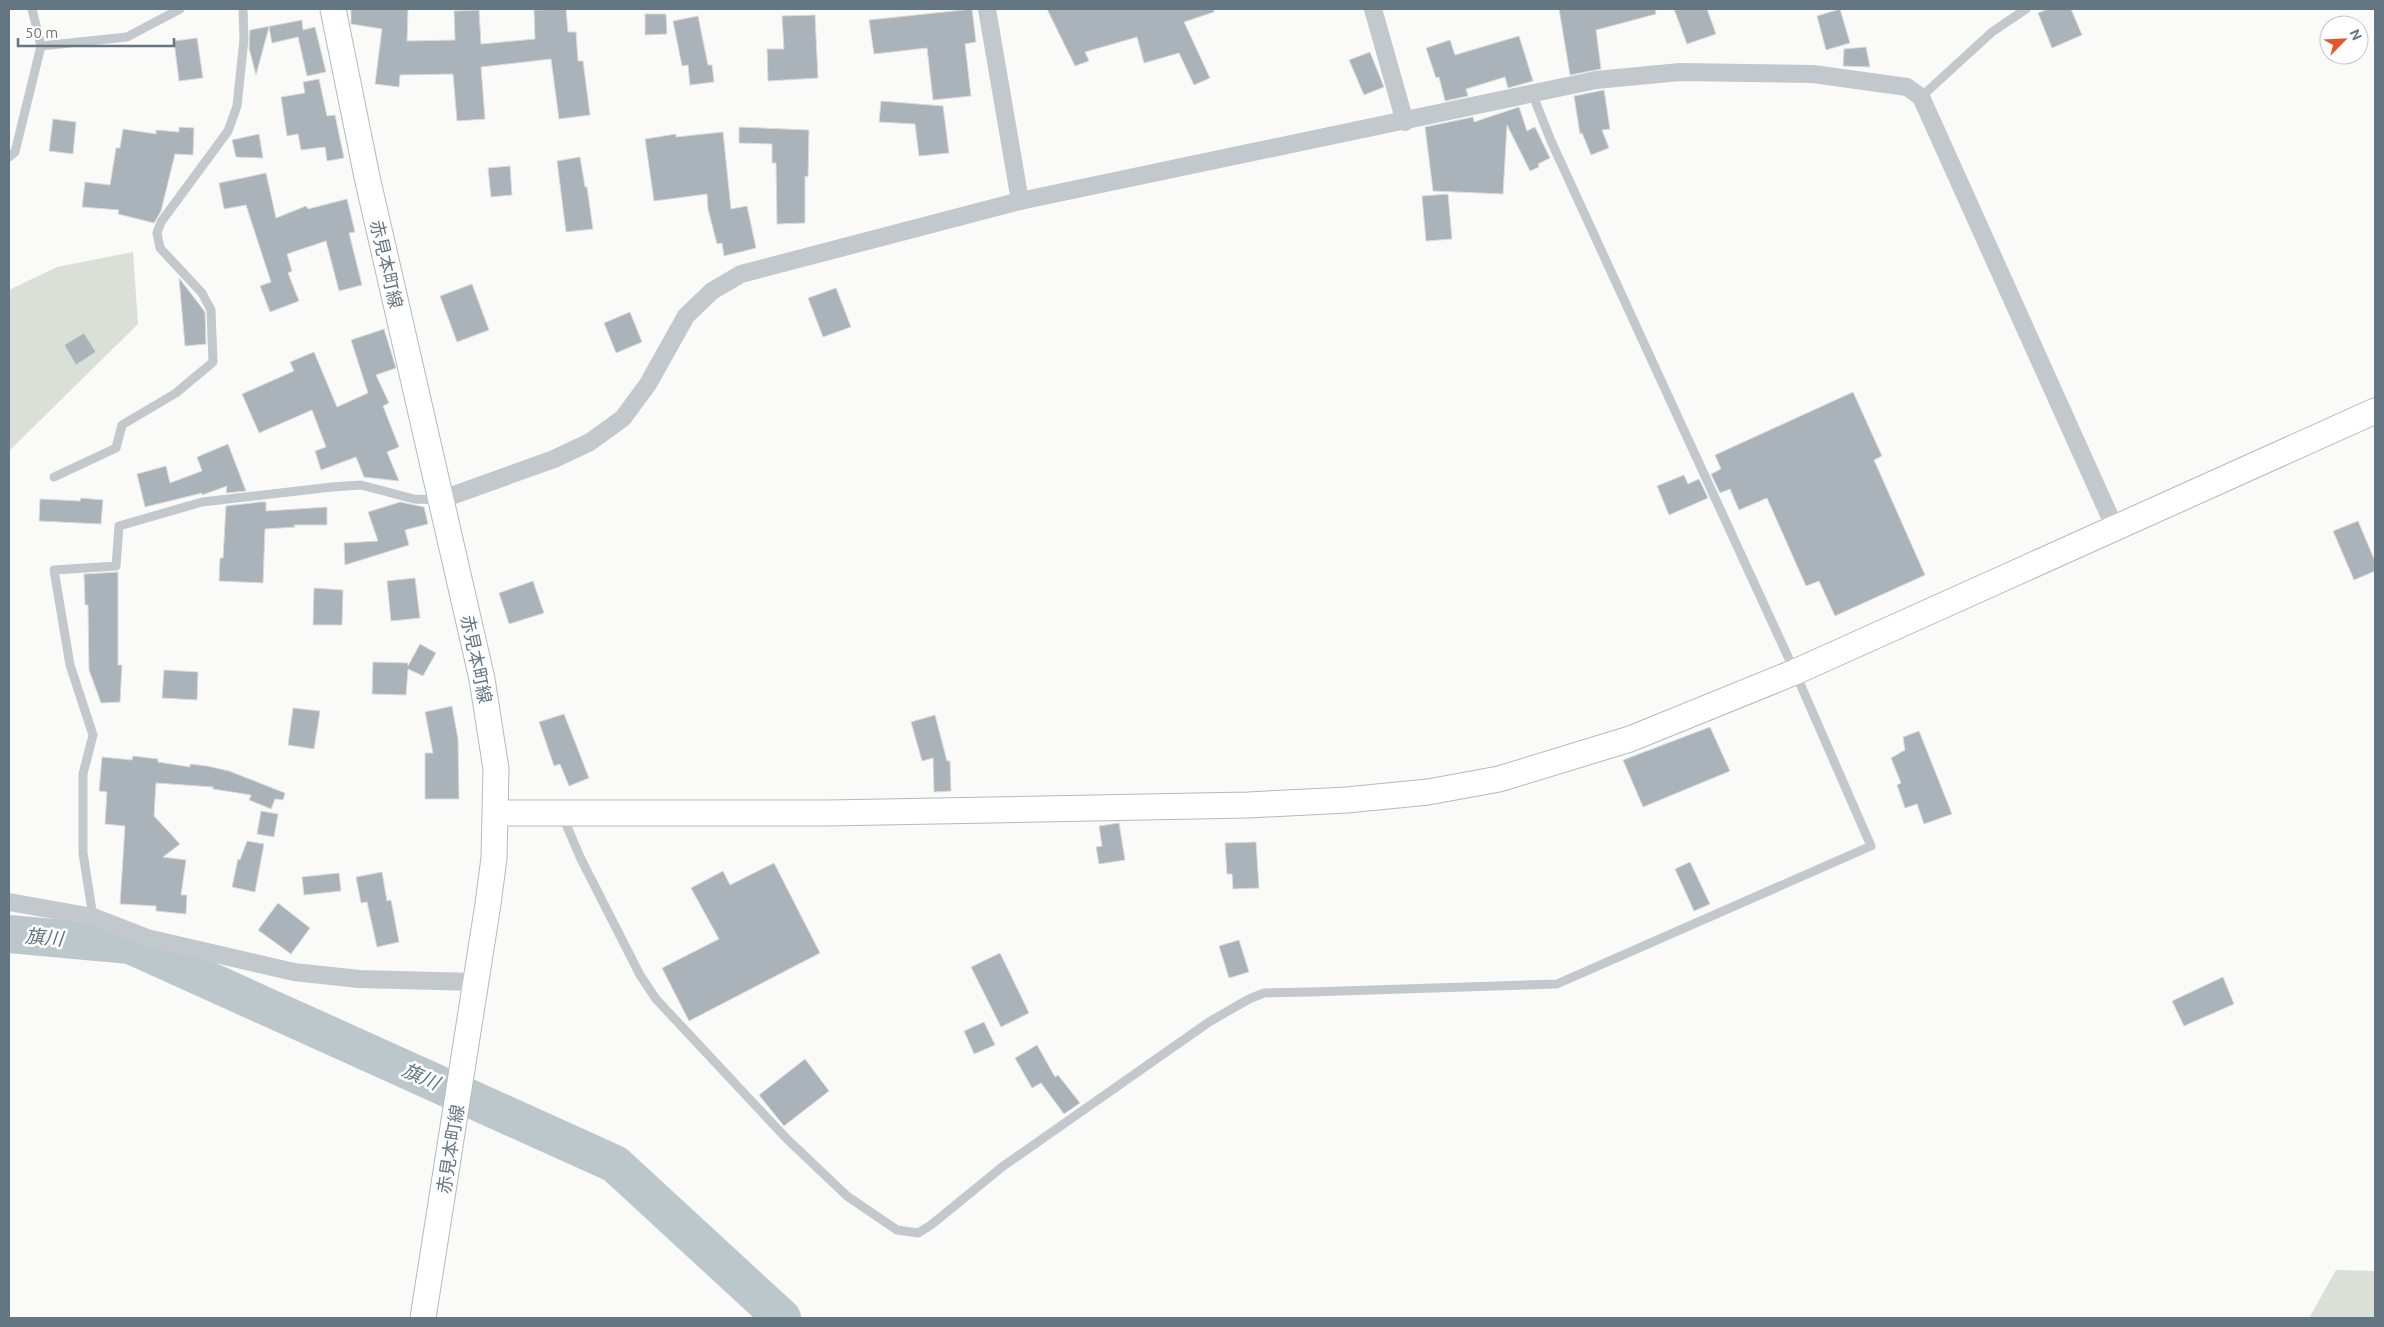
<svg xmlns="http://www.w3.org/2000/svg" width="2384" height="1327" viewBox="0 0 2384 1327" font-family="Ubuntu,'Noto Sans JP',sans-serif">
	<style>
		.green { fill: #dadfd7 }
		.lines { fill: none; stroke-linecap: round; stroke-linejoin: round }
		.river { stroke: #bbc7cb; stroke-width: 38 }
		.building { fill: #aab3b9; stroke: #dcdcda }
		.secondary-casing { stroke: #b3babf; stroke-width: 27 }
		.lane { stroke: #c3c8cc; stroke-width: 9 }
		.street { stroke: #c3c8cc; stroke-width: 18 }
		.secondary { stroke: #fff; stroke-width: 25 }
		.labels { text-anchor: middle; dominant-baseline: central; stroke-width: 5; stroke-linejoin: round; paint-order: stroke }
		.street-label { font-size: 18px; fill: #657683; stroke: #fff }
		.water-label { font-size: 19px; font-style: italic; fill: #60757c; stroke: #fff }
	</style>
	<rect width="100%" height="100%" fill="#fafaf8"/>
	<path class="green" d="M 133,252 L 138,324 L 9,451 L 9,290 L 57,267 Z
		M 2336,1270 L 2375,1271 L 2375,1318 L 2309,1318 Z"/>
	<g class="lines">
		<path class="river" d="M 9,934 L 130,945 L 615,1164 L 782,1318"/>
	</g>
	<path class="building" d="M 351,9 L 408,9 L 407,41 L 455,40 L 454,11 L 479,10 L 481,44 L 535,39 L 534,10 L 566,9 L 568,32 L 576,32 L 578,61 L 583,61 L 590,115 L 559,119 L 551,59 L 481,67 L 485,119 L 457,121 L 453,74 L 400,75 L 399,87 L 375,84 L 382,29 L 351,24 Z
		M 972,9 L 976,42 L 965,44 L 971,96 L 933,100 L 927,48 L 874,54 L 869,20 Z
		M 1047,9 L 1214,9 L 1214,12 L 1184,22 L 1210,78 L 1194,85 L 1179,53 L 1144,63 L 1137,37 L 1085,52 L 1089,61 L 1075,66 Z
		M 1559,9 L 1655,9 L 1656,14 L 1596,30 L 1601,69 L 1570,75 Z
		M 1674,9 L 1707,9 L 1716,34 L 1687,44 Z
		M 1840,9 L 1850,43 L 1826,50 L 1817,16 Z
		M 2048,9 L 2071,9 L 2082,35 L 2052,48 L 2038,13 Z
		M 645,14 L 666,14 L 667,34 L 645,35 Z
		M 815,15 L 818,78 L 768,81 L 767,49 L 784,49 L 782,16 Z
		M 698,16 L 708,65 L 712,65 L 714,82 L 690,85 L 688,65 L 682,66 L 673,21 Z
		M 302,20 L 303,30 L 315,27 L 326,72 L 307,76 L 298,37 L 272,43 L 269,27 L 256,75 L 249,48 L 250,30 Z
		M 1519,36 L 1533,81 L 1508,88 L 1505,77 L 1466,89 L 1468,96 L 1445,101 L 1439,77 L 1436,78 L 1426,48 L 1450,40 L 1455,55 Z
		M 197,38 L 203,78 L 179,81 L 174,41 Z
		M 1866,47 L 1870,67 L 1843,66 L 1844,49 Z
		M 1370,52 L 1384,87 L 1364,95 L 1349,60 Z
		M 319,79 L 327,116 L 335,115 L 344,158 L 327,161 L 325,147 L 301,150 L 298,134 L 287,136 L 281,97 L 305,93 L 303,82 Z
		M 1604,90 L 1610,129 L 1602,130 L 1609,148 L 1591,155 L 1582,133 L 1580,134 L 1574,96 Z
		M 881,101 L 943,106 L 949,153 L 919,156 L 915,124 L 879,122 Z
		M 1519,107 L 1527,131 L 1535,127 L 1550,158 L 1538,164 L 1539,167 L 1530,171 L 1507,125 L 1503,194 L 1433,191 L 1425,127 L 1473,117 L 1474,122 Z
		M 53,119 L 76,122 L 73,154 L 49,151 Z
		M 179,127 L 194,128 L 193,155 L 175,154 L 161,211 L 154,223 L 118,214 L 119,210 L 82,207 L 85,182 L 110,185 L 116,148 L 120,148 L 123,129 L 156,134 L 156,130 L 179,132 Z
		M 739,127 L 809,130 L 808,177 L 805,176 L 805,223 L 777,224 L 776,163 L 772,163 L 772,144 L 739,143 Z
		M 723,132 L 731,209 L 747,206 L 756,248 L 724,256 L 722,243 L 717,244 L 708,209 L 707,194 L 654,201 L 645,139 L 676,134 L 676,137 Z
		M 259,134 L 263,158 L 236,157 L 232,140 Z
		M 580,157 L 585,187 L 587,187 L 593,229 L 566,232 L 557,161 Z
		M 510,166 L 512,195 L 491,197 L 488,168 Z
		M 266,173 L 276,218 L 306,206 L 308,209 L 347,199 L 355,232 L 349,233 L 362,285 L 339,291 L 326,241 L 287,254 L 292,271 L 288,273 L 299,301 L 270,312 L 260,286 L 271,282 L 246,205 L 224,209 L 219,183 Z
		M 1448,194 L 1452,239 L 1426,241 L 1422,196 Z
		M 179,278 L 205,312 L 206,344 L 185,346 Z
		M 472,284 L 489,330 L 457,342 L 440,296 Z
		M 836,288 L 851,327 L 823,337 L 808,298 Z
		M 630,312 L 642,342 L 616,353 L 604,323 Z
		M 384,329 L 396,368 L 376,375 L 389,403 L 383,406 L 399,447 L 387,452 L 399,481 L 364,477 L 356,457 L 321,470 L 315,451 L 326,447 L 312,410 L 259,433 L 242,394 L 294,371 L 290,362 L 314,352 L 337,407 L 368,393 L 351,340 Z
		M 84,333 L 96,352 L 76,365 L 64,345 Z
		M 1853,392 L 1882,456 L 1874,460 L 1925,575 L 1835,616 L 1819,581 L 1806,586 L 1767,498 L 1739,510 L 1730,489 L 1720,493 L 1711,474 L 1721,469 L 1715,455 Z
		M 228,444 L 246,491 L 226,493 L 227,486 L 202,495 L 202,493 L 145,507 L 137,474 L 166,466 L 170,483 L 202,471 L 197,457 Z
		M 1684,475 L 1688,484 L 1699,479 L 1708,498 L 1669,515 L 1657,486 Z
		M 81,498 L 103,500 L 101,524 L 39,521 L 40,499 L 80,501 Z
		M 260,502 L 266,502 L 266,511 L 327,507 L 327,525 L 294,525 L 295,527 L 265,529 L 263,583 L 219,581 L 220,558 L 223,558 L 226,506 Z
		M 400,502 L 424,507 L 428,524 L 405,530 L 409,545 L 345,565 L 344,543 L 378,541 L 368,512 Z
		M 2358,521 L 2375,561 L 2375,571 L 2354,580 L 2333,531 Z
		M 118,572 L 118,665 L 122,665 L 120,702 L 101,703 L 89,670 L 88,605 L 85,605 L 84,574 Z
		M 415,578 L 420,618 L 391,621 L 387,581 Z
		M 533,581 L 544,613 L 509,624 L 499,593 Z
		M 314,588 L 343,590 L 342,625 L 313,625 Z
		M 420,644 L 436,653 L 423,676 L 408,669 L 406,695 L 372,694 L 373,662 L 408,663 L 408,666 Z
		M 164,670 L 198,672 L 197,700 L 162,698 Z
		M 452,706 L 458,739 L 459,799 L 425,799 L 425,753 L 433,753 L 425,712 Z
		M 293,708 L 320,711 L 314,749 L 288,745 Z
		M 564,714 L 589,778 L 569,786 L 560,764 L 554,766 L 539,722 Z
		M 935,715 L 947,761 L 950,761 L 951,791 L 934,792 L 933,758 L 922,761 L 911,722 Z
		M 1710,727 L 1730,771 L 1643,807 L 1623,760 Z
		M 1919,731 L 1952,814 L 1924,824 L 1917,804 L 1905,808 L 1897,785 L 1901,783 L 1891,758 L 1905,750 L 1903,737 Z
		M 133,756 L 158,759 L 158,762 L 190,767 L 190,764 L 207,766 L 229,771 L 285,793 L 283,800 L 275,799 L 271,809 L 249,800 L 251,795 L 213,789 L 213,787 L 156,783 L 154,816 L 180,844 L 163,857 L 186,860 L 181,895 L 187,895 L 186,914 L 156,911 L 156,906 L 120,904 L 125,826 L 105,824 L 107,792 L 99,791 L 102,757 L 132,760 Z
		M 261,811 L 278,814 L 274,837 L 257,834 Z
		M 1119,823 L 1125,860 L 1099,864 L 1096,847 L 1102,846 L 1099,826 Z
		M 247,841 L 264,844 L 255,892 L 232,887 L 238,859 L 240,860 Z
		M 1256,842 L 1259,888 L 1233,889 L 1232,874 L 1227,874 L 1225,843 Z
		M 1690,862 L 1710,904 L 1694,911 L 1675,869 Z
		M 774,863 L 820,953 L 689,1021 L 662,968 L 719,939 L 691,888 L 723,871 L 730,885 Z
		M 382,872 L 387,901 L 391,900 L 399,942 L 377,947 L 367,902 L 361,903 L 356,877 Z
		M 339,873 L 341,891 L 304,895 L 302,877 Z
		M 278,903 L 310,928 L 291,954 L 258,930 Z
		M 1239,940 L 1249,972 L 1229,978 L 1219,946 Z
		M 1000,953 L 1029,1013 L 1001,1027 L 971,967 Z
		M 2223,977 L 2234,1004 L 2184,1026 L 2172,1001 Z
		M 984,1022 L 995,1045 L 974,1054 L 964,1031 Z
		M 1037,1045 L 1055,1077 L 1058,1075 L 1080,1103 L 1064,1114 L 1041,1083 L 1032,1088 L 1015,1058 Z
		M 805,1059 L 829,1091 L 784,1126 L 759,1095 Z"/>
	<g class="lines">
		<defs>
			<path id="secondary" d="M 333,9 L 367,177 L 482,679 L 496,769 L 494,858 L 488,904 L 423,1318
				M 496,813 L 828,813 L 1248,805 L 1347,800 L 1428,792 L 1499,779 L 1630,739 L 1795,672 L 2375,411"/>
		</defs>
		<use href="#secondary" class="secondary-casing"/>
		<path class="lane" d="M 32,9 L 41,46
			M 1921,97 L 1992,32 L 2026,9
			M 9,157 L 15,152 L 41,46 L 127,37 L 180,9
			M 54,477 L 116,448 L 122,425 L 176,393 L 213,362 L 211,310 L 202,293 L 160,248 L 157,233 L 161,222 L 228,131 L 237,106 L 244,39 L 243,9
			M 562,815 L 581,859 L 640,975 L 656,999 L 786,1138 L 847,1196 L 897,1230 L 918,1233 L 931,1225 L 1002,1167 L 1209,1022 L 1249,999 L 1264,993 L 1310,992 L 1557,984 L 1871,846 L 1795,672 L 1551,141 L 1532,93
			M 93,917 L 83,853 L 83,774 L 93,735 L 70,665 L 54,570 L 116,566 L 119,526 L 202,502 L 332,487 L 361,485 L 414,499 L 440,500"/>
		<path class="street" d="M 987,9 L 1020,201
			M 1373,9 L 1405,122
			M 440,500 L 554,459 L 590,442 L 623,418 L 648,384 L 686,316 L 712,291 L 741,274 L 1020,201 L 1596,80 L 1680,72 L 1813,74 L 1907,87 L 1921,97 L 2115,528
			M 9,902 L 93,917 L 147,938 L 294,972 L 359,979 L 475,982"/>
		<use href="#secondary" class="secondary"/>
	</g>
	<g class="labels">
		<g class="street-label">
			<text transform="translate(387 264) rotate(77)">赤見本町線</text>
			<text transform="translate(477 659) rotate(78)">赤見本町線</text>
			<text transform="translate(450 1149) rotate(-81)">赤見本町線</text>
		</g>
		<g class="water-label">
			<text transform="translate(44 937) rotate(5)">旗川</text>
			<text transform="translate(421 1076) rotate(24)">旗川</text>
		</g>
	</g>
	<rect width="2384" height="1327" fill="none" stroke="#657683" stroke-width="20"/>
	<g transform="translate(2344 40) rotate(66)"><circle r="24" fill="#ffffff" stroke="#c1c8cd"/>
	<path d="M0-4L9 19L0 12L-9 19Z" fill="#e4572e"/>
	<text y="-8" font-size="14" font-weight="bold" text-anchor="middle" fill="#657683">N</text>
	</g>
	<path d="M18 38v8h156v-8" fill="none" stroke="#657683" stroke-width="2.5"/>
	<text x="25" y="38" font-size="15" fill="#657683" stroke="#ffffff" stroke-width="4" paint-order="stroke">50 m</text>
</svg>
